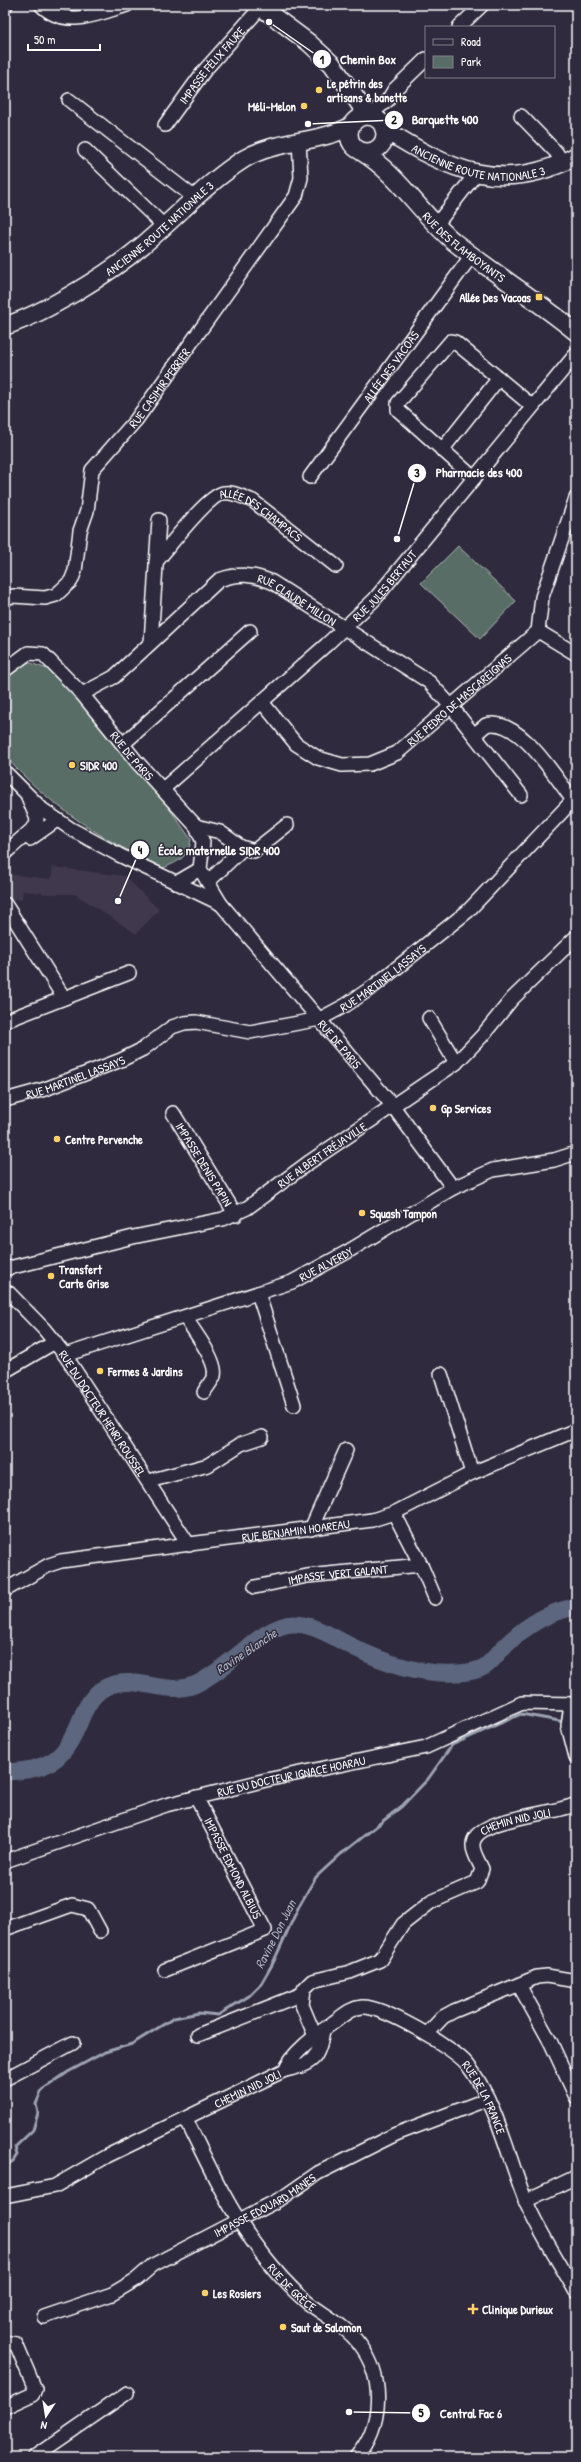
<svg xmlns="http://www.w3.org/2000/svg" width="581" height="2462" viewBox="0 0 581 2462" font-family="'Patrick Hand',sans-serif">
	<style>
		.built { fill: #3f374d }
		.green { fill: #586d66; stroke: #acb6b2 }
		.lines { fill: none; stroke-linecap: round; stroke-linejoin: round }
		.stream { stroke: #9da3b2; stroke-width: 3 }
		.river { stroke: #5b667e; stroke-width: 17 }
		.minor-casing { stroke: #fff; stroke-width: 16 }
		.major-casing { stroke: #fff; stroke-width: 20 }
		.minor { stroke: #2f2a3d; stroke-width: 13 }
		.major { stroke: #2f2a3d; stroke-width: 17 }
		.poi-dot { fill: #ffd166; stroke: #2f2a3d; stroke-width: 1.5 }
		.labels { text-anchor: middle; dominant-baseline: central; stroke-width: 3; stroke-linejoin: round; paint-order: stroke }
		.street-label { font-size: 12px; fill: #fff; stroke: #2f2a3d }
		.poi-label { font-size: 12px; font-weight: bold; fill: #fff; stroke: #2f2a3d; text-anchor: start }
		.water-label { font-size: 13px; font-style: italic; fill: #adb2be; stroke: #2f2a3d }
		.leader { fill: none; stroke: #fff; stroke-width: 1.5 }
		.callout-dot { fill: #fff; stroke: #2f2a3d; stroke-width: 1.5 }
		.mark-label { font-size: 12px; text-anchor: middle; font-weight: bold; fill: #111 }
		.callout-label { font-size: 13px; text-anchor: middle; font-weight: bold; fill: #fff; stroke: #2f2a3d; stroke-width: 3; stroke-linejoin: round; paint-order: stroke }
	</style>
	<rect width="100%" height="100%" fill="#2f2a3d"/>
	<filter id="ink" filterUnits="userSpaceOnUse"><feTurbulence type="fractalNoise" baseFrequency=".025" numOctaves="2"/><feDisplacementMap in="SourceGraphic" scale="8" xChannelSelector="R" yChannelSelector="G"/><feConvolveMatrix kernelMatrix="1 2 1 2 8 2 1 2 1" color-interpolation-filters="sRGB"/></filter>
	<g filter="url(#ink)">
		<path class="built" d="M 53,867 L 125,876 L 159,910 L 136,934 L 75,894 L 49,894 L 23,891 L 22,900 L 6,898 L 9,874 L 51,879 Z"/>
		<path class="green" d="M 458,546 L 516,601 L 480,639 L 421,583 Z
			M 28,662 L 50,670 L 70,688 L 85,709 L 166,804 L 191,839 C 189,857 178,862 163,868 C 104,841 48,805 5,756 L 5,678 Z"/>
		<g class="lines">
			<path class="stream" d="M 5,2166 L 13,2161 L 17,2155 L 15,2147 L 33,2130 L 38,2113 L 36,2104 L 42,2090 L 68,2072 L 105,2052 L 132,2044 L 174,2018 L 199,2013 L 218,2015 L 249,1996 L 261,1984 L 273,1963 L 299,1906 L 316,1877 L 341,1854 L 402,1806 L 428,1779 L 452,1745 L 521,1714 L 565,1722"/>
			<path class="river" d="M 5,1772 C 54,1770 65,1758 83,1714 C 88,1703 95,1692 106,1687 C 136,1673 164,1697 194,1685 C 224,1673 264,1624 293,1624 C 313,1624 331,1636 349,1645 C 383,1663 428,1678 468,1672 C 489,1669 490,1661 504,1647 C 524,1627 549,1611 576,1607"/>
			<defs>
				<g id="minor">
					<path d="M 41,5 C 66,30 99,13 127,5"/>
					<path d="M 5,6 L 6,5"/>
					<path d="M 459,27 L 482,5"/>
					<path d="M 69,100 L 195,198"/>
					<path d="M 368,116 L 388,100 L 394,90 L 426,59"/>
					<path d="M 521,116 L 556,152 L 563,163"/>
					<path id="s1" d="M 165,125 L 204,71 L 261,7"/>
					<path d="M 85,150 L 164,226"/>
					<path d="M 436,225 L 472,179 L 473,174"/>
					<path d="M 442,450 L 499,378"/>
					<path id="s2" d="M 310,477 L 472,255"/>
					<path d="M 474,478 L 398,410 L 398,403 L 451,341 L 455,342 L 532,406"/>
					<path id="s3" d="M 156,562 C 169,547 206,497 223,493 C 233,491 244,498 253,501 L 336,566"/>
					<path id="s4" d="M 5,598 L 13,596 L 45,598 L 56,595 L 71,581 L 75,571 L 80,531 L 87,511 L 92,470 L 136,420 L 296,196 L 301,178 L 299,141"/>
					<path d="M 538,631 L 576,654"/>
					<path d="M 151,642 L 159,520"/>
					<path id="s5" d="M 5,670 L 28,653 L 43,654 L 82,694 L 137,762 L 196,826 L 203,842 L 200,869 L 221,904 L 392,1105 L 453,1188"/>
					<path id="s6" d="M 82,694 L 114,677 L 219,580 C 239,573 252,574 272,582 L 429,682 L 451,706 L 521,795"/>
					<path id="s7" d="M 262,702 L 296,744 L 318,758 L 342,765 L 370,764 L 397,753 L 538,631 L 542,597 L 576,498"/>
					<path d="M 474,735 L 486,725 C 519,716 555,777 573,800"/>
					<path d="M 123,744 L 250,631"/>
					<path d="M 5,772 L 42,809 L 71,829 L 119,855 L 221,904"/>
					<path id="s8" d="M 163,789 L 326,645 L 374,600 L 576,354"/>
					<path d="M 196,826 L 220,832 L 241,847 L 240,851 L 208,882"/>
					<path d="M 30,839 L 57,820"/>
					<path d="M 241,847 L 254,851 L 287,825"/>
					<path d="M 5,853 L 36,826 L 37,819 L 28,797"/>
					<path d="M 176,883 L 200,869"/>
					<path d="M 5,904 L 64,998"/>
					<path d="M 429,1018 L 456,1063"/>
					<path d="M 5,1021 L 129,973"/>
					<path id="s9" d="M 5,1100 L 45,1089 L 121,1060 L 143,1049 L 172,1027 L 184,1023 L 196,1022 L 250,1032 L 320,1019 L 346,1005 L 374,986 L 468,911 L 576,797"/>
					<path id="s10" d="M 173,1113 L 236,1215"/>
					<path id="s11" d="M 5,1269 L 133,1237 L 223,1219 L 247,1208 L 308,1163 L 456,1063 L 482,1036 L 512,999 L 576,937"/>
					<path id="s12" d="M 5,1292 L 9,1293 L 44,1329 L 65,1355 L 189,1545"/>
					<path d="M 258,1293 L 294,1405"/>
					<path d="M 185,1317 C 193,1330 218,1361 214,1376 C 212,1381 207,1387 204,1392"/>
					<path id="s13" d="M 65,1355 L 292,1282 L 347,1252 L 453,1188 L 493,1170 L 554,1160 L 576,1153"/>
					<path d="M 5,1371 L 55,1342"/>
					<path d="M 441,1374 L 472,1473"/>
					<path d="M 149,1481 L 208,1465 L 241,1444 L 262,1437"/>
					<path d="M 394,1513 L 421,1565 L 435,1598"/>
					<path d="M 311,1529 L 346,1450"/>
					<path id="s14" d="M 255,1587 L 307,1576 L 421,1565"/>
					<path id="s15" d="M 5,1590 L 49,1565 L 61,1561 L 372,1520 L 394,1513 L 472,1473 L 576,1430"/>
					<path d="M 571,1705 L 568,1726 L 576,1757"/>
					<path id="s16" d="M 5,1861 L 166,1805 L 266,1780 L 426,1747 L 522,1703 L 576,1704"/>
					<path d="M 5,1929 L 72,1905 L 88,1909 L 100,1931"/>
					<path d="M 165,1970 L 265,1930 L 196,1797"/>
					<path d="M 519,1985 L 551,2043 L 576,2097"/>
					<path d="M 427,2034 L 443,2017 L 454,2011 L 537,1977 L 547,1976 L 576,1981"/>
					<path d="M 198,2035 L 302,1994"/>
					<path id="s17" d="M 315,2036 L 302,2005 L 304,1989 L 312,1981 L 350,1972 L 380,1960 L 403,1924 L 431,1902 L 477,1882 L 482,1869 C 479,1862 473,1853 473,1846 C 471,1817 557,1815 576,1804"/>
					<path d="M 285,2070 C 313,2065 319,2058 323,2030"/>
					<path d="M 5,2079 L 73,2043"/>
					<path id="s18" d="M 186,2119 C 208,2165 231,2214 262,2254 C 276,2272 291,2289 308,2303 C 326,2316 347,2327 360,2345 C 385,2378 383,2426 356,2457"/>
					<path id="s19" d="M 5,2196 L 55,2186 L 107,2156 L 285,2070 C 292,2051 322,2031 338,2019 C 346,2013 352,2008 362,2007 C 382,2005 454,2048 467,2064 C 497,2103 507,2154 525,2199 C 537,2229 560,2263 576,2292"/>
					<path d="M 525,2201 L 576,2177"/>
					<path id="s20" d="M 44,2317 L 112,2294 L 137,2279 L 153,2265 L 282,2198 L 318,2173 L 396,2134 L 488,2099"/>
					<path d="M 5,2342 L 16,2344 L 35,2389 L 33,2394 L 5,2407"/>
					<path d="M 34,2457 L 127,2393"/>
				</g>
				<g id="major">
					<path d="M 258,5 L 308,42 L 332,64 L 368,116"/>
					<circle cx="367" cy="134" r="18"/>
					<path id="s21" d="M 384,129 C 449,170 502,196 576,156"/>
					<path id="s22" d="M 362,152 C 398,174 420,213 453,241 C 493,273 537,300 576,332"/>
					<path id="s23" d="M 5,326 C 46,313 110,273 143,245 C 177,217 206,183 244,159 C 277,139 318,144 351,126"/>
				</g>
			</defs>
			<use href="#minor" class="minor-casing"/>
			<use href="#major" class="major-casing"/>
			<use href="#minor" class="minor"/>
			<use href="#major" class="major"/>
		</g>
	</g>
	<g class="poi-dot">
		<circle cx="319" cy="90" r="4"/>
		<circle cx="304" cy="106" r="4"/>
		<rect x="535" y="293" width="8" height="8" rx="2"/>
		<circle cx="72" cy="765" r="4"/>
		<circle cx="433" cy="1108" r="4"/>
		<circle cx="57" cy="1139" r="4"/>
		<circle cx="362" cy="1213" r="4"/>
		<circle cx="51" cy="1276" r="4"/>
		<circle cx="100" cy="1371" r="4"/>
		<circle cx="205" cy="2293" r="4"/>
		<path d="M471 2303h4v4h4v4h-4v4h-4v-4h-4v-4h4z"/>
		<circle cx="283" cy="2327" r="4"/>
	</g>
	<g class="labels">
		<g class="street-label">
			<text stroke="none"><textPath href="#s1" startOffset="76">IMPASSE FÉLIX FAURE</textPath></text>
			<text stroke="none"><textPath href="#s21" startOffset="103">ANCIENNE ROUTE NATIONALE 3</textPath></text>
			<text stroke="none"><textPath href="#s23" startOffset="184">ANCIENNE ROUTE NATIONALE 3</textPath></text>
			<text stroke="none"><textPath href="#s22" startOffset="140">RUE DES FLAMBOYANTS</textPath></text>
			<text stroke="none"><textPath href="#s2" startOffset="137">ALLÉE DES VACOAS</textPath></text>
			<text stroke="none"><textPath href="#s4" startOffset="292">RUE CASIMIR PERRIER</textPath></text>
			<text stroke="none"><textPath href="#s3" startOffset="141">ALLÉE DES CHAMPACS</textPath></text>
			<text stroke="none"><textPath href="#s8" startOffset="301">RUE JULES BERTAUT</textPath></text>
			<text stroke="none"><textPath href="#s6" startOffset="264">RUE CLAUDE MILLON</textPath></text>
			<text stroke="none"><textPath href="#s7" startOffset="244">RUE PEDRO DE MASCAREIGNAS</textPath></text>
			<text stroke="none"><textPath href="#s5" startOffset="179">RUE DE PARIS</textPath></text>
			<text stroke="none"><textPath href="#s9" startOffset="410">RUE MARTINEL LASSAYS</textPath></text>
			<text stroke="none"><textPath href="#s5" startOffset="543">RUE DE PARIS</textPath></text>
			<text stroke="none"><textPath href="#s9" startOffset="74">RUE MARTINEL LASSAYS</textPath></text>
			<text stroke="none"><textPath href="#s11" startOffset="342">RUE ALBERT FRÉJAVILLE</textPath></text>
			<text stroke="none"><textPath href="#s10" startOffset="60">IMPASSE DENIS PAPIN</textPath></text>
			<text stroke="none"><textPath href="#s13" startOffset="277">RUE ALVERDY</textPath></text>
			<text stroke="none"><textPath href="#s12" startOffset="157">RUE DU DOCTEUR HENRI ROUSSEL</textPath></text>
			<text stroke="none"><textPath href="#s15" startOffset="300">RUE BENJAMIN HOAREAU</textPath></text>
			<text stroke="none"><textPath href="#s14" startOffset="84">IMPASSE VERT GALANT</textPath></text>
			<text stroke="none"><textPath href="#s16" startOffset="299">RUE DU DOCTEUR IGNACE HOARAU</textPath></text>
			<text stroke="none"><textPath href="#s17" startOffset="353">CHEMIN NID JOLI</textPath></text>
			<text transform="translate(233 1868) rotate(63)">IMPASSE EDMOND ALBIUS</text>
			<text stroke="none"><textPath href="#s19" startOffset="267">CHEMIN NID JOLI</textPath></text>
			<text stroke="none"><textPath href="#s19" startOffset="569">RUE DE LA FRANCE</textPath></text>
			<text stroke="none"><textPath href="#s20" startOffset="249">IMPASSE EDOUARD MANES</textPath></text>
			<text stroke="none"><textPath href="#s18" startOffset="200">RUE DE GRÈCE</textPath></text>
		</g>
		<g class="poi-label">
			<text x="327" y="83">Le pétrin des<tspan x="327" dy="14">artisans &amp; banette</tspan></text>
			<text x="296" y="106" text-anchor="end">Méli-Melon</text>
			<text x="531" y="297" text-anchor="end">Allée Des Vacoas</text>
			<text x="80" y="765">SIDR 400</text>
			<text x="441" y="1108">Gp Services</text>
			<text x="65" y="1139">Centre Pervenche</text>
			<text x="370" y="1213">Squash Tampon</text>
			<text x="59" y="1269">Transfert<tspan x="59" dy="14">Carte Grise</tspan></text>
			<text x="108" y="1371">Fermes &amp; Jardins</text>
			<text x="213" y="2293">Les Rosiers</text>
			<text x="482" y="2309">Clinique Durieux</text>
			<text x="291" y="2327">Saut de Salomon</text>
		</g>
		<g class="water-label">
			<text transform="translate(246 1651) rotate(-34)">Ravine Blanche</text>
			<text transform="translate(275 1934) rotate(-63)">Ravine Don Juan</text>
		</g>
	</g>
	<path class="leader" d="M269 22L322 59M308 124L394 120M397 539L417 473M118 901L140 850M349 2412L421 2413"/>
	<g class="callout-dot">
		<circle cx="269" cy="22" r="4"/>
		<circle cx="308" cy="124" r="4"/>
		<circle cx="397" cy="539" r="4"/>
		<circle cx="118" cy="901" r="4"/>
		<circle cx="349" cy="2412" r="4"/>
		<circle cx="322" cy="59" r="10"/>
		<circle cx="394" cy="120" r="10"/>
		<circle cx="417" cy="473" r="10"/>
		<circle cx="140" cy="850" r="10"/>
		<circle cx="421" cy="2413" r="10"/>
	</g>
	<g class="mark-label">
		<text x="322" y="64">1</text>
		<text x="394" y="124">2</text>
		<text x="417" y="477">3</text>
		<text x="140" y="854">4</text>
		<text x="421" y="2417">5</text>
	</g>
	<g class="callout-label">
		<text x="368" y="64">Chemin Box</text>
		<text x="445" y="124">Barquette 400</text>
		<text x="479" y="477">Pharmacie des 400</text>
		<text x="219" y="855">École maternelle SIDR 400</text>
		<text x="471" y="2418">Central Fac 6</text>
	</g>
	<rect width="581" height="2462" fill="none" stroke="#2f2a3d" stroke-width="20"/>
	<rect x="10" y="10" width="561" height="2442" fill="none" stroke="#fff" stroke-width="1.5" filter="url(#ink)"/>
	<rect x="425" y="26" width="130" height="52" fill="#2f2a3d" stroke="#827f8b"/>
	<rect x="433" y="39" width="20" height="6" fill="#2f2a3d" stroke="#827f8b"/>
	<text x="461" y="46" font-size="12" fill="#ffffff">Road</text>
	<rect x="433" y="56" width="20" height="12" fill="#586d66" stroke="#827f8b"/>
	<text x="461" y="66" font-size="12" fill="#ffffff">Park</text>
	<g transform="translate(46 2416) rotate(192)" stroke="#2f2a3d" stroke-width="3" paint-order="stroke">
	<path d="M0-3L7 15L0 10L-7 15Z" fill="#ffffff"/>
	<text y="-6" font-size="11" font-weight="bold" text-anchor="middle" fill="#ffffff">N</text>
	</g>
	<path d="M28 44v6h72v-6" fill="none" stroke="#ffffff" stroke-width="2"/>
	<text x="34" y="44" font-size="12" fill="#ffffff" stroke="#2f2a3d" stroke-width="3" paint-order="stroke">50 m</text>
</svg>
